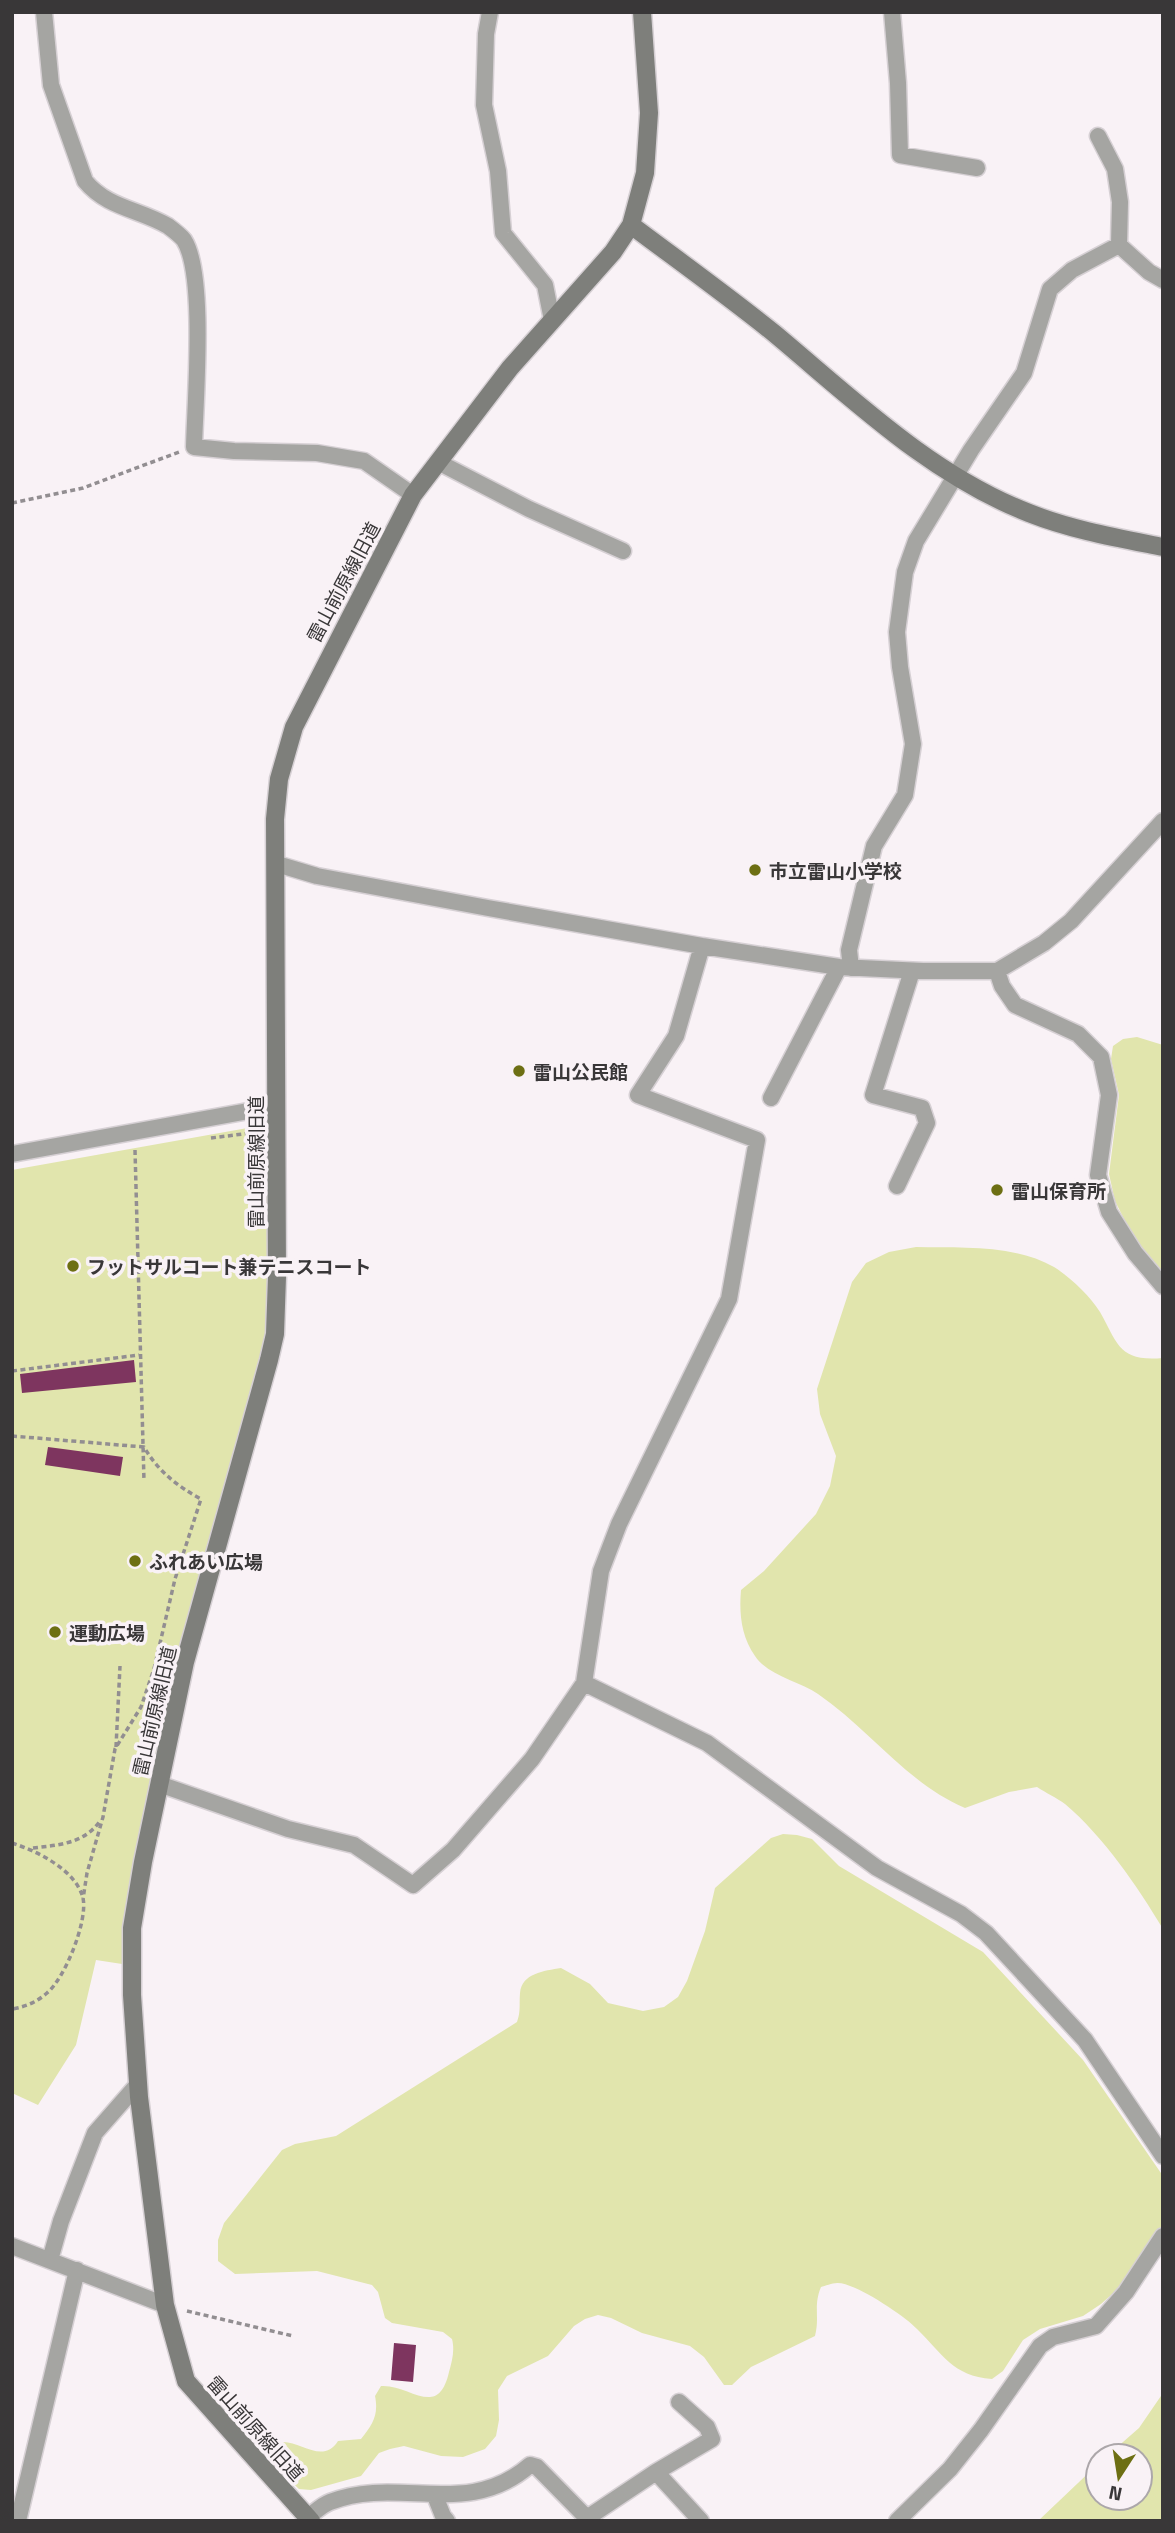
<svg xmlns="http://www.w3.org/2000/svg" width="1175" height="2533" viewBox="0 0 1175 2533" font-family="'Titillium Web','Noto Sans JP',sans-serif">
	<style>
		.green { fill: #e1e5ad }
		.building { fill: #7e355f }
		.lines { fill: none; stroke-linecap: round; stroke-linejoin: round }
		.street-casing { stroke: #d6d0d4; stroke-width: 19 }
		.secondary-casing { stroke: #d6d0d4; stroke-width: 21 }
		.path { stroke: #928e91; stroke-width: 3.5; stroke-dasharray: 5 3.5; stroke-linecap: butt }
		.street { stroke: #a5a5a2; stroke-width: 16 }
		.secondary { stroke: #7e7f7b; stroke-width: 18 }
		.poi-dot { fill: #6d6f13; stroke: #f9f2f6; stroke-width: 2.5 }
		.labels { text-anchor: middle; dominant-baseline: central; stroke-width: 7; stroke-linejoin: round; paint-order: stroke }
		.street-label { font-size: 19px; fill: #393738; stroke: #f9f2f6 }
		.poi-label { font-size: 19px; font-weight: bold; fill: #393738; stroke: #f9f2f6; text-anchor: start }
	</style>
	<rect width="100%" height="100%" fill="#f9f2f6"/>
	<path class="green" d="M 1137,1037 L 1163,1045 L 1163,1297 L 1115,1201 L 1109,1174 L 1119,1095 L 1111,1059 L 1113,1046 L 1123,1039 Z
		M 270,1124 L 268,1335 L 125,1931 L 122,1964 L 96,1960 L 76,2045 L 38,2105 L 12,2093 L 12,1170 Z
		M 916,1247 C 960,1248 1014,1244 1054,1267 C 1070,1277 1090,1296 1100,1312 C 1118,1344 1119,1362 1163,1358 L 1163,1929 C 1138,1887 1103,1836 1065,1804 C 1057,1798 1046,1793 1037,1787 L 1009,1792 L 965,1808 C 908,1784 869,1729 818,1694 C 799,1681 768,1676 755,1656 C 741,1636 739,1613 741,1590 L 764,1571 L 816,1514 L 830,1486 L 836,1456 L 820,1414 L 817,1389 L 852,1282 L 866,1263 L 889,1252 Z
		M 783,1834 L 797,1835 L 812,1839 L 839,1866 L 983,1952 L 1083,2060 L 1163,2176 L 1163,2224 L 1119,2288 L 1101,2304 L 1083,2316 L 1040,2329 L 1023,2340 L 1003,2371 L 992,2379 C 952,2376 943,2354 917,2329 C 905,2316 854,2282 837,2283 C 832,2283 825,2286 821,2287 C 813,2306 820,2317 815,2336 L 751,2367 L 732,2385 L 724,2385 L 704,2357 L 690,2346 L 642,2333 L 611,2318 L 598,2315 L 585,2319 L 574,2326 L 548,2356 L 507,2376 L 498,2390 L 499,2420 L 496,2436 L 485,2449 L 463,2457 L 441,2456 L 404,2446 L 390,2449 L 379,2453 L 361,2476 L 311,2490 L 299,2489 L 283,2474 L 268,2452 C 285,2422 319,2472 338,2441 L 361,2439 C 372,2425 379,2416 375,2396 L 381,2386 C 410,2384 438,2420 449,2372 C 452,2361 455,2351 452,2339 L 443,2332 L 392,2323 L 385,2318 L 378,2292 L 372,2285 L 317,2271 L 235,2274 L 218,2261 L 218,2240 L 224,2223 L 282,2150 L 295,2144 L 336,2136 L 517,2022 C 521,2011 519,2004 520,1993 C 522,1973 544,1971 561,1968 L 590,1984 L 608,2003 L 643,2011 L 664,2007 L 678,1997 L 687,1981 L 705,1931 L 715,1888 L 771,1838 Z
		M 1163,2393 L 1163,2521 L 1038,2521 L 1098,2464 L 1098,2498 L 1140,2498 L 1140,2456 L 1107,2456 L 1139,2428 Z"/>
	<path class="building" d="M 134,1360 L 136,1382 L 22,1393 L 20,1374 Z
		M 48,1447 L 123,1457 L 120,1476 L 45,1465 Z
		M 394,2343 L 416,2345 L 413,2382 L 391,2380 Z"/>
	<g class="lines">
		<defs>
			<path id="street" d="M 44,12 L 51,85 L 85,181 C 107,208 139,209 168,226 C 172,229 181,236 184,240 C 206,274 195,402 194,447 L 234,451 L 317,453 L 364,461 L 413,495
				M 490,12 L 486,34 L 484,105 L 498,171 L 503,233 L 545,285 L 552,320
				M 892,12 L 898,83 L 900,155 L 977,168
				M 1119,245 L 1149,272 L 1163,280
				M 438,462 L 529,509 L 623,551
				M 277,864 L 317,876 L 488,908 L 702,946 L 839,967 L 923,971 L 997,971 L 1044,943 L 1071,921 L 1163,821
				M 851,968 L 849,950 L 874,846 L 905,795 L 913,744 L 900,667 L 897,632 L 905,572 L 916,541 L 971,450 L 1024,373 L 1050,289 L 1072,270 L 1119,245 L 1120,202 L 1115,169 L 1098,136
				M 997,971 L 1002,986 L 1015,1005 L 1078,1034 L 1101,1057 L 1109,1095 L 1098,1175 L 1109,1212 L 1135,1253 L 1163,1286
				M 771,1098 L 839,967
				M 12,1154 L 276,1106
				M 897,1186 L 927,1123 L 922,1108 L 873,1095 L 912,971
				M 584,1683 L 707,1743 L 877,1868 L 961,1914 L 986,1933 L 1085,2040 L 1163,2156
				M 159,1784 L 288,1829 L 354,1845 L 413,1885 L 453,1850 L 532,1759 L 584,1683 L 601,1571 L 619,1524 L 729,1299 L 757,1140 L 638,1095 L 676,1036 L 702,946
				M 12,2246 L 165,2305
				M 50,2260 L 61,2221 L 95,2133 L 138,2084
				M 656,2472 L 712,2439 L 707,2427 L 679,2402
				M 435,2496 L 443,2516 L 447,2521
				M 308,2517 C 315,2512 322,2505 330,2502 C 399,2475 467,2520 530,2465 L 537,2467 L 587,2518 L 656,2472 L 701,2521
				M 18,2521 L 77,2270
				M 897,2521 L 950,2469 L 981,2430 L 1040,2346 L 1053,2337 L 1096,2326 L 1126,2292 L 1163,2236"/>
			<path id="secondary" d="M 631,225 C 679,261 728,296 775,334 C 854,400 931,475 1029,513 C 1072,530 1118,538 1163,547
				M 311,2521 L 186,2381 L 165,2305 L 139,2097 L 132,1995 L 132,1928 L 143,1862 L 185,1662 L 269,1360 L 275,1334 L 277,1277 L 275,819 L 279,779 L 294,727 L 413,495 L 510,368 L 613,252 L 631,225 L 645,173 L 649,113 L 642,12"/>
		</defs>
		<use href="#street" class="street-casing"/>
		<use href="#secondary" class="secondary-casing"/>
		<path class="path" d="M 12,503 L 83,488 L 179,452
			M 211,1138 L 259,1132
			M 135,1150 L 144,1481
			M 12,1371 L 139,1355
			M 12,1436 L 144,1447 C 158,1471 177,1486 201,1499 L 175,1579 L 154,1669 L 141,1707 L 115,1749 L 103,1817 L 87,1873 L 83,1899
			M 116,1747 L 120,1666
			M 12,1843 C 37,1851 76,1870 83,1898 C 88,1921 65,1978 47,1993 C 37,2002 25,2007 12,2009
			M 33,1848 C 58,1845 84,1844 100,1821
			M 187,2311 L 293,2336"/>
		<use href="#street" class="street"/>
		<use href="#secondary" class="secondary"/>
	</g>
	<g class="poi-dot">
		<circle cx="755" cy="870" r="7"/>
		<circle cx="519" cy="1071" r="7"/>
		<circle cx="997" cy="1190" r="7"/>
		<circle cx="73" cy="1266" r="7"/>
		<circle cx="135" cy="1561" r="7"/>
		<circle cx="55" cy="1632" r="7"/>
	</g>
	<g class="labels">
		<g class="street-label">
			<text transform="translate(343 582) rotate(-62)">雷山前原線旧道</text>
			<text transform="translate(255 1162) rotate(-90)">雷山前原線旧道</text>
			<text transform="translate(154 1711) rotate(-77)">雷山前原線旧道</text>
			<text transform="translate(256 2428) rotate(48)">雷山前原線旧道</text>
		</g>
		<g class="poi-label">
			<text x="769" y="870">市立雷山小学校</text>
			<text x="533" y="1071">雷山公民館</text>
			<text x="1011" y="1190">雷山保育所</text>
			<text x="87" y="1266">フットサルコート兼テニスコート</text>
			<text x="149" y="1561">ふれあい広場</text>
			<text x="69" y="1632">運動広場</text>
		</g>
	</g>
	<rect width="1175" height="2533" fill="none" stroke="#393738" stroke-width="28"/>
	<g transform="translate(1119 2477) rotate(192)"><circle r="33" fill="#f9f2f6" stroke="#aca7aa" stroke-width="2"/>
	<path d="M0-5L12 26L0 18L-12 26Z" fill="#6d6f13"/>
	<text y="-10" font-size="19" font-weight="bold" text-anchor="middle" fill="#393738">N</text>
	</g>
</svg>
